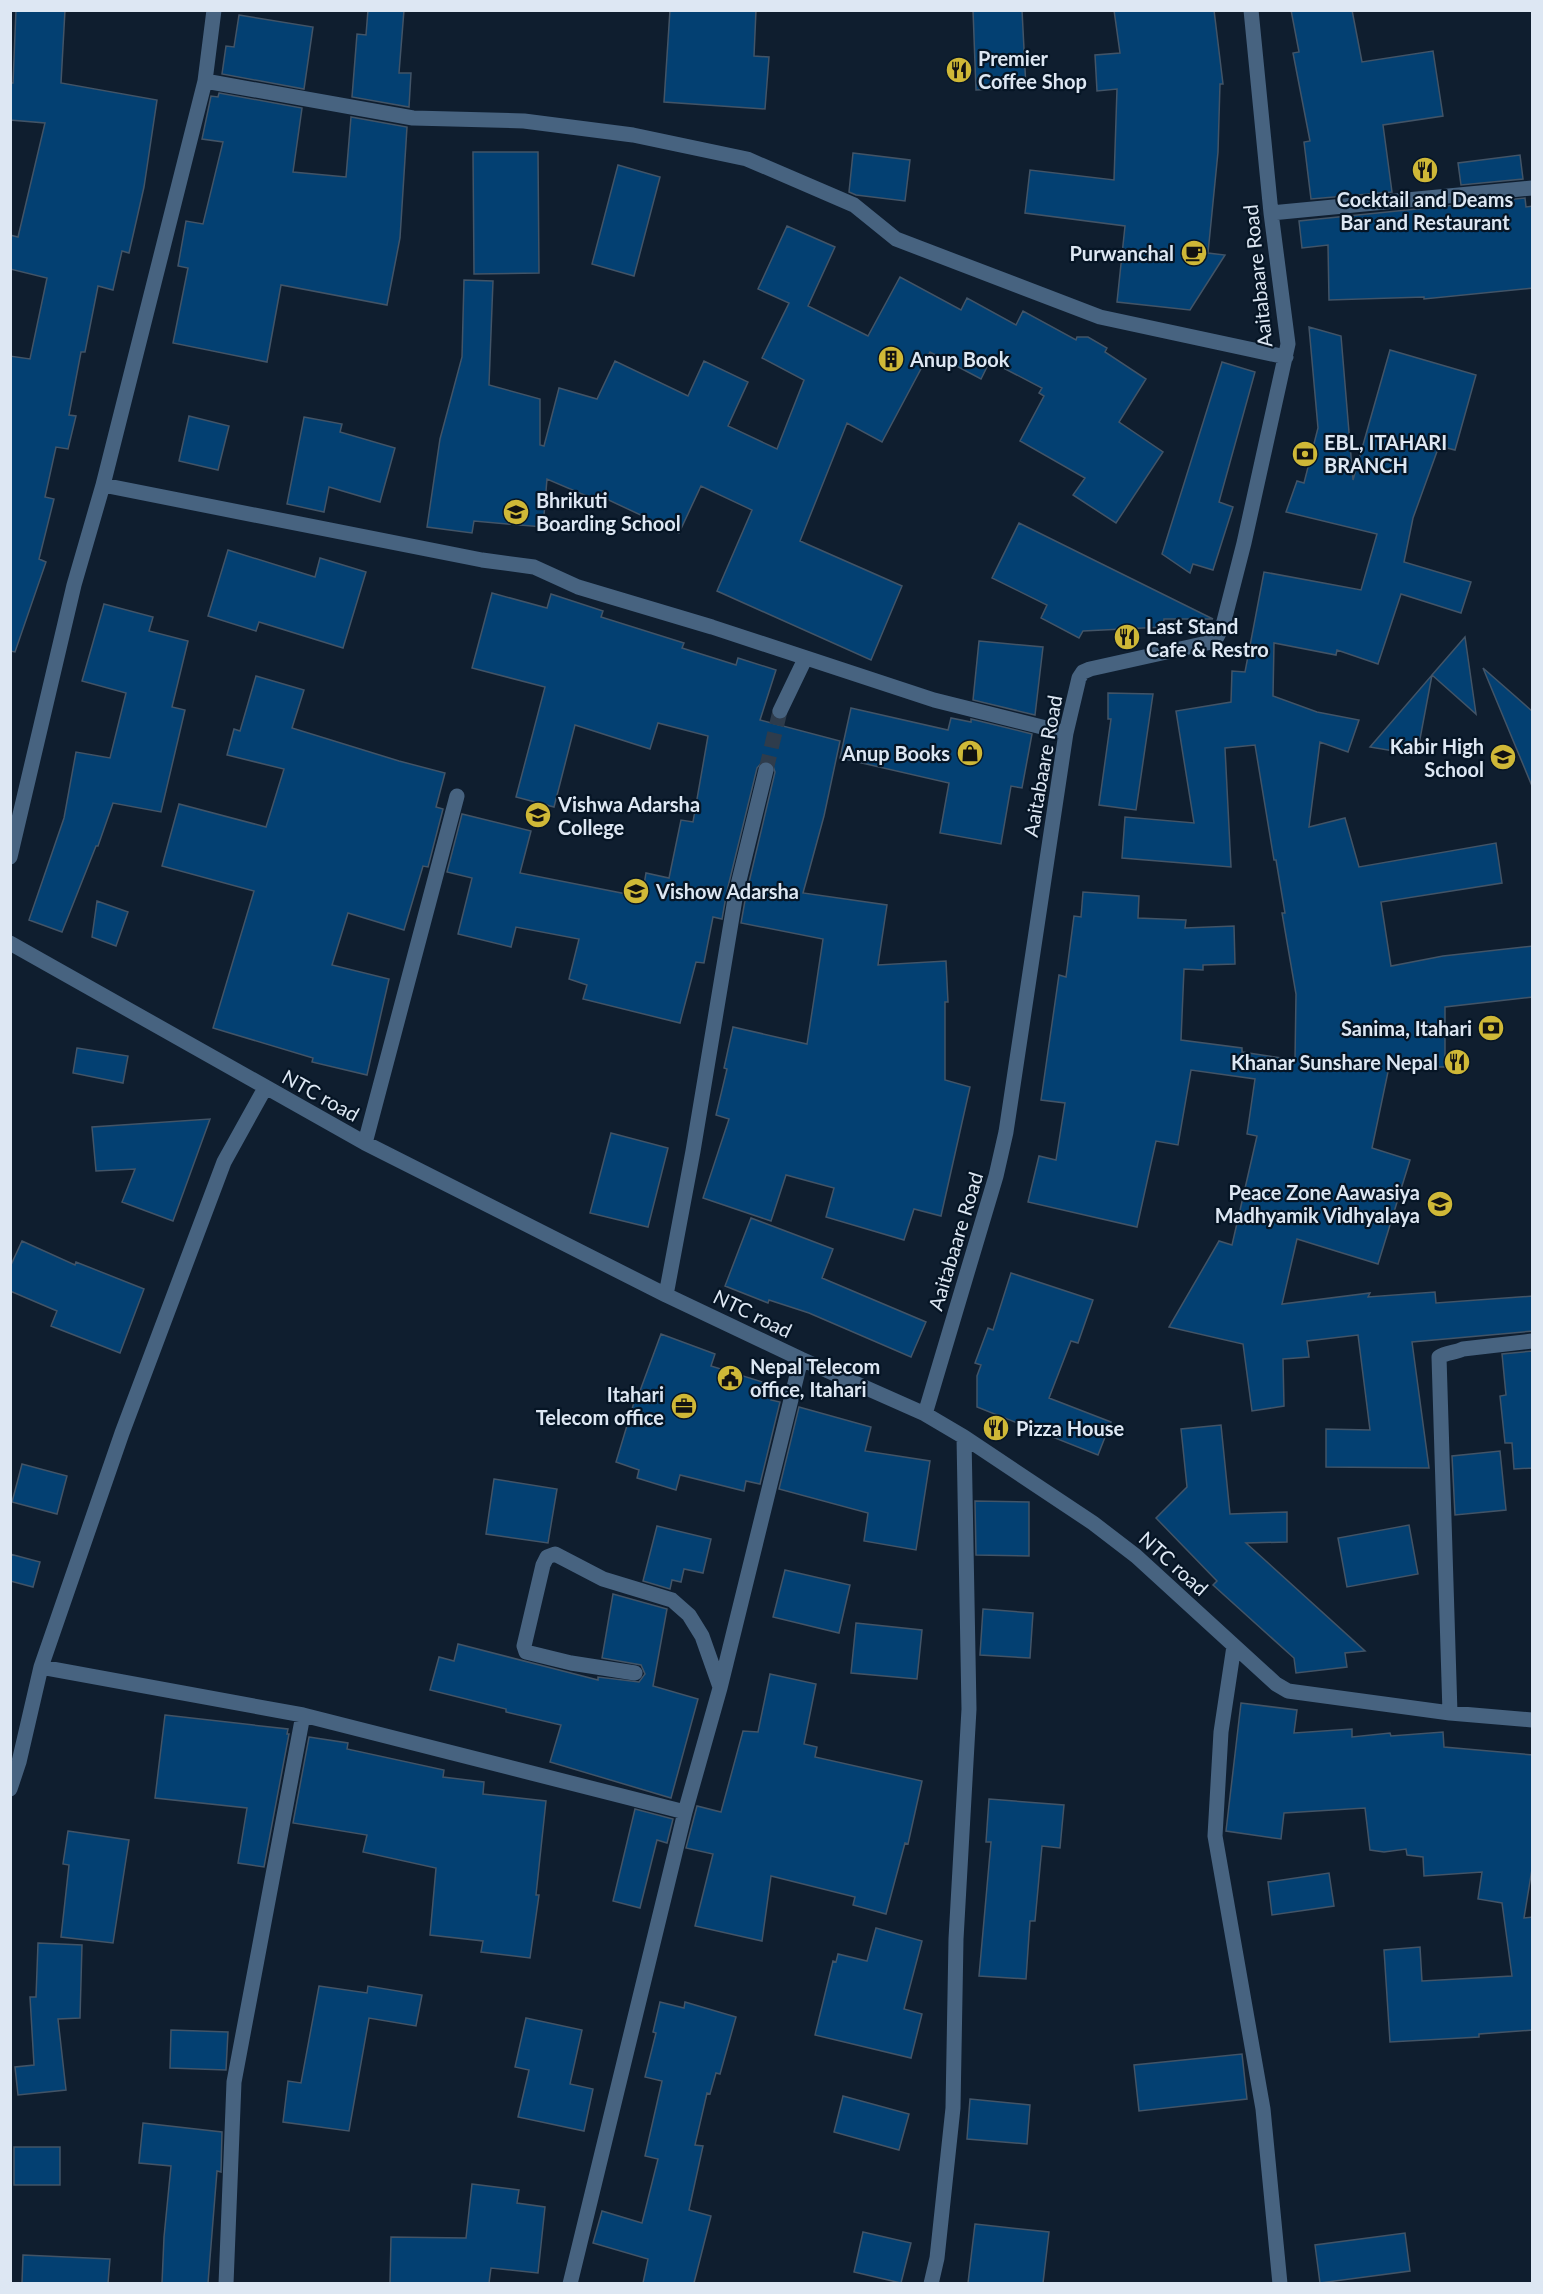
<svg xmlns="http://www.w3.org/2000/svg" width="1543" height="2294" viewBox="0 0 1543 2294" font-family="Lato,sans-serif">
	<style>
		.building { fill: #034072; stroke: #425467; stroke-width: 1.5 }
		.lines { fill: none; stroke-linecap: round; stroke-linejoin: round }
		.minor-tunnel { stroke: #2e3c4c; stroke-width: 15; stroke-dasharray: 15 8; stroke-linecap: butt }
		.minor { stroke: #476380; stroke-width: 15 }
		.labels { text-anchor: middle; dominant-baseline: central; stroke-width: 4.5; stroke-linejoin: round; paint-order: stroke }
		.poi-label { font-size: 20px; font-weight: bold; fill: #dde7f3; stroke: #061525; text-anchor: start }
		.street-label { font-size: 20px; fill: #dde7f3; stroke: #061525 }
	</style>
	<rect width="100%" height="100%" fill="#0f1e2f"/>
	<path class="building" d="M 16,10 L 65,10 L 61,83 L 157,100 L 144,187 L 129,253 L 122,251 L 113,290 L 98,286 L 85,352 L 81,352 L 69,415 L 76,416 L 68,449 L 56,447 L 45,497 L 54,499 L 39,559 L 46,562 L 15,652 L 10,651 L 10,356 L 30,359 L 47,278 L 10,269 L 10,235 L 18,237 L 45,123 L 10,120 L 10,83 L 13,83 Z
		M 368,10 L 404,10 L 399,73 L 411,73 L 409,107 L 352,97 L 357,34 L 366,35 Z
		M 670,10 L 756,10 L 754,56 L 769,57 L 765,109 L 664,102 Z
		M 973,10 L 1022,10 L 1026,88 L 976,90 Z
		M 1114,10 L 1214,10 L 1223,84 L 1220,84 L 1218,152 L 1208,253 L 1225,255 L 1190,310 L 1117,302 L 1125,226 L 1025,213 L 1030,170 L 1114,180 L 1117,89 L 1097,91 L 1095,55 L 1120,53 Z
		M 1291,10 L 1352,10 L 1362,62 L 1433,51 L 1443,116 L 1383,125 L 1392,192 L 1311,199 L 1304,142 L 1310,141 L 1293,53 L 1299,52 Z
		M 239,15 L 313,27 L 304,89 L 222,74 L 226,46 L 234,47 Z
		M 219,93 L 302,108 L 293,172 L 346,177 L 351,117 L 407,127 L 400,238 L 387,305 L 281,285 L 267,362 L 173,343 L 188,268 L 178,266 L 186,221 L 203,224 L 223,142 L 202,139 L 211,96 L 218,97 Z
		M 473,152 L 538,152 L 539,273 L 474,274 Z
		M 853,153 L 910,160 L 905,201 L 856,195 L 849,192 Z
		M 1520,155 L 1523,179 L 1461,185 L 1458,163 Z
		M 618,165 L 660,177 L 634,276 L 592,264 Z
		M 1525,198 L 1526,207 L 1533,206 L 1533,288 L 1424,299 L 1424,297 L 1329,300 L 1328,245 L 1302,248 L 1299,221 Z
		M 787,226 L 835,247 L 808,306 L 868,336 L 900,277 L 961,310 L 967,298 L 1016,325 L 1023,311 L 1076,340 L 1077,337 L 1088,337 L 1107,348 L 1105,352 L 1146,379 L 1119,422 L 1163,452 L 1116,523 L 1073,495 L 1085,478 L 1020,441 L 1044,396 L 1039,393 L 1042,388 L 990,361 L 981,379 L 930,352 L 882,442 L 847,423 L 800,541 L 902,586 L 871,660 L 717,591 L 752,510 L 701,486 L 679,533 L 598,495 L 596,500 L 547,479 L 543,527 L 474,521 L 472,533 L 427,527 L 440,439 L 462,357 L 464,280 L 493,281 L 489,385 L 540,399 L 540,445 L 544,446 L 559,388 L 597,399 L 615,361 L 688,396 L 704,361 L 748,382 L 728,426 L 777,449 L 804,380 L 762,358 L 789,303 L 758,289 Z
		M 1309,327 L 1341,336 L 1353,480 L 1390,350 L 1476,375 L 1455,450 L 1439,446 L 1413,518 L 1404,562 L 1471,582 L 1461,613 L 1401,594 L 1378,664 L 1337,650 L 1336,655 L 1274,643 L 1273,696 L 1317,712 L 1359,720 L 1348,752 L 1320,742 L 1309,827 L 1345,818 L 1359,867 L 1496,843 L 1502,883 L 1381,902 L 1391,966 L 1443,956 L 1533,946 L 1533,997 L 1445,1007 L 1445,1067 L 1389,1067 L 1372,1148 L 1410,1160 L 1378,1264 L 1297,1239 L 1282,1304 L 1370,1293 L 1368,1297 L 1435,1292 L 1436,1303 L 1533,1296 L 1533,1331 L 1412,1342 L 1429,1468 L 1326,1467 L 1326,1429 L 1370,1430 L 1358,1335 L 1307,1341 L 1309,1357 L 1283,1359 L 1284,1406 L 1252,1411 L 1243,1344 L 1169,1327 L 1219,1241 L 1232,1245 L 1257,1136 L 1247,1134 L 1255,1079 L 1191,1070 L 1178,1145 L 1156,1141 L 1137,1227 L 1028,1202 L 1039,1156 L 1056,1160 L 1065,1103 L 1041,1100 L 1059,975 L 1066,977 L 1074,916 L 1081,917 L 1083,892 L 1139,896 L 1138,918 L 1186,920 L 1185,928 L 1234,926 L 1235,964 L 1203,965 L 1203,970 L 1184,969 L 1181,1040 L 1242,1048 L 1242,1052 L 1295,1060 L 1296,994 L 1282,913 L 1285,913 L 1276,860 L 1274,860 L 1255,745 L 1225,748 L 1231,867 L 1122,858 L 1125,817 L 1194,823 L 1176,711 L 1231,702 L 1232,671 L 1245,672 L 1264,572 L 1361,590 L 1377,534 L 1286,512 L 1297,481 L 1304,483 L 1318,428 Z
		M 1222,362 L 1255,372 L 1219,502 L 1233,507 L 1213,570 L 1193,564 L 1190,573 L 1162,554 Z
		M 189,416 L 229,426 L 218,470 L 179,461 Z
		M 304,417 L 342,424 L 340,432 L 395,448 L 380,502 L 329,487 L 324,512 L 287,504 Z
		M 1019,523 L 1213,619 L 1164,619 L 1163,627 L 1083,631 L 1079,638 L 1041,618 L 1047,605 L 992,578 Z
		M 228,550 L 315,577 L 320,558 L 366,572 L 343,648 L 259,622 L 256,631 L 208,616 Z
		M 492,593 L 547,608 L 551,594 L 603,611 L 601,617 L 684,643 L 682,648 L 736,665 L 738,658 L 776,670 L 760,720 L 840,741 L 824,816 L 803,893 L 887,905 L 878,965 L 946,961 L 948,1002 L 945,1002 L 945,1080 L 970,1087 L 941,1216 L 914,1209 L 904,1240 L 826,1217 L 834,1188 L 786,1175 L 771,1221 L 703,1198 L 729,1119 L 716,1115 L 727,1069 L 724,1068 L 733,1027 L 807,1044 L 814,999 L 823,939 L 741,923 L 746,895 L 775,772 L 772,763 L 763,761 L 757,768 L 727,891 L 722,919 L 713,917 L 704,963 L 696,962 L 680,1023 L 583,999 L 587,985 L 569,979 L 579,939 L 516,927 L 511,947 L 458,934 L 472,878 L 447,872 L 462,814 L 531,831 L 520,873 L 642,897 L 646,873 L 669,878 L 681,820 L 693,822 L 708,736 L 658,723 L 650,749 L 575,725 L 554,807 L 516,797 L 545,687 L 472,668 Z
		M 104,604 L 153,617 L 149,631 L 188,641 L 172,707 L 185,710 L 161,812 L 113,803 L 98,846 L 96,846 L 62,932 L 29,920 L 64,818 L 76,752 L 110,758 L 126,693 L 82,681 Z
		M 1465,637 L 1476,714 L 1432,675 Z
		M 979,641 L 1043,647 L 1035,715 L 973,700 Z
		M 1483,668 L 1533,712 L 1533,786 L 1532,786 Z
		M 1432,675 L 1417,755 L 1370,747 Z
		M 256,676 L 304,690 L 292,728 L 399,761 L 445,773 L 436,807 L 443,809 L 428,867 L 423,866 L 404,930 L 348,913 L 332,965 L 389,979 L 367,1075 L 312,1062 L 313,1058 L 213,1028 L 254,891 L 162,866 L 179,804 L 266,827 L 284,769 L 227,755 L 234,729 L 240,731 Z
		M 1108,693 L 1153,694 L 1136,810 L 1099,805 L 1111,719 L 1108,719 Z
		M 851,708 L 948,730 L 951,718 L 971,722 L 971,719 L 1032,734 L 1022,788 L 1011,786 L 1001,844 L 940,833 L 949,783 L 840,758 Z
		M 97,901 L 128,912 L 116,946 L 92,937 Z
		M 77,1048 L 128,1056 L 123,1083 L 73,1073 Z
		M 210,1119 L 173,1221 L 122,1202 L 135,1169 L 96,1171 L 92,1127 Z
		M 611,1133 L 668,1148 L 648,1227 L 590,1213 Z
		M 751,1218 L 833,1249 L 822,1278 L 926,1322 L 911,1357 L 809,1313 L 769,1300 L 768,1303 L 725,1286 Z
		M 22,1241 L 75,1265 L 76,1262 L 144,1289 L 120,1353 L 51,1326 L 57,1311 L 10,1291 L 10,1267 Z
		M 1011,1273 L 1093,1300 L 1078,1343 L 1071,1341 L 1049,1398 L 1111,1422 L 1098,1455 L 977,1407 L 977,1376 L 981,1365 L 975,1363 L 988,1328 L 993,1330 Z
		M 661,1334 L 715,1354 L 711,1366 L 775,1386 L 771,1400 L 780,1402 L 760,1484 L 746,1481 L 744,1491 L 680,1475 L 676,1490 L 637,1478 L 639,1470 L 616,1462 L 635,1399 L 637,1399 Z
		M 1533,1351 L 1533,1468 L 1514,1469 L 1512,1443 L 1505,1443 L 1500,1396 L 1506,1395 L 1502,1354 Z
		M 799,1407 L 871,1427 L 865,1451 L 930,1461 L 916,1550 L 864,1541 L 868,1513 L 779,1489 Z
		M 1221,1425 L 1230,1514 L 1287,1512 L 1287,1542 L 1246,1543 L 1365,1651 L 1345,1653 L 1347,1667 L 1296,1673 L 1294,1658 L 1213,1585 L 1217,1581 L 1156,1518 L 1187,1487 L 1181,1429 Z
		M 1500,1451 L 1506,1510 L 1455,1515 L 1452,1456 Z
		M 22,1464 L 67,1476 L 57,1514 L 12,1502 Z
		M 494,1479 L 557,1489 L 548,1543 L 486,1534 Z
		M 975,1501 L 1029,1502 L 1029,1556 L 976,1555 Z
		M 1409,1525 L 1418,1574 L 1347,1587 L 1338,1538 Z
		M 657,1526 L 711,1539 L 703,1573 L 684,1569 L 681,1582 L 672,1580 L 670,1589 L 643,1581 Z
		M 10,1554 L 40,1562 L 33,1587 L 10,1581 Z
		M 785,1570 L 850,1585 L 839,1633 L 773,1617 Z
		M 613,1594 L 667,1609 L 653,1686 L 698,1699 L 671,1798 L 550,1762 L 561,1725 L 506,1712 L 506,1709 L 430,1690 L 439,1657 L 454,1661 L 458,1644 L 598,1680 L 598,1677 L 639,1682 L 645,1674 L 641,1665 L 602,1658 Z
		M 983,1609 L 1033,1613 L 1030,1658 L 980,1655 Z
		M 856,1623 L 922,1630 L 917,1679 L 851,1673 Z
		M 770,1674 L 816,1684 L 804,1744 L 817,1747 L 815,1757 L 922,1781 L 908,1844 L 905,1843 L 886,1914 L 853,1905 L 855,1897 L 771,1876 L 762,1941 L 695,1926 L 713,1854 L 686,1848 L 697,1806 L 721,1812 L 743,1731 L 758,1732 Z
		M 1241,1703 L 1297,1710 L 1294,1733 L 1352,1729 L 1352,1737 L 1390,1733 L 1391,1736 L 1443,1732 L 1444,1747 L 1533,1755 L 1533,1863 L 1524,1918 L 1533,1917 L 1533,2030 L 1479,2034 L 1479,2037 L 1390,2042 L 1384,1950 L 1420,1947 L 1422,1981 L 1512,1976 L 1502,1903 L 1478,1899 L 1482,1872 L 1424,1876 L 1423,1857 L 1407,1855 L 1406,1849 L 1384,1852 L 1370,1850 L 1365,1808 L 1284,1813 L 1281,1839 L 1226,1831 Z
		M 165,1715 L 288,1729 L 287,1734 L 289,1734 L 264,1867 L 238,1863 L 247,1808 L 155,1798 Z
		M 309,1737 L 348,1743 L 347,1749 L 444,1770 L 443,1777 L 484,1782 L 483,1794 L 546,1801 L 536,1895 L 539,1895 L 530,1958 L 481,1952 L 483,1941 L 430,1935 L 436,1868 L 363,1852 L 367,1835 L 293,1823 Z
		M 989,1799 L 1064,1805 L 1060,1848 L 1042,1846 L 1035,1921 L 1030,1921 L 1026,1979 L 979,1976 L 991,1842 L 986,1842 Z
		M 635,1809 L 673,1819 L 667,1843 L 657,1840 L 640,1908 L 613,1901 Z
		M 68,1831 L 129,1840 L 113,1943 L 61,1937 L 69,1865 L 63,1864 Z
		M 1329,1873 L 1334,1906 L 1272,1915 L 1268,1882 Z
		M 876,1928 L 922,1941 L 904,2009 L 922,2014 L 911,2058 L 815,2035 L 833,1961 L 836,1962 L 838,1954 L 867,1961 Z
		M 38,1943 L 82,1945 L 80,2018 L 58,2019 L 66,2090 L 18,2095 L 15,2067 L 34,2065 L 30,1997 L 36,1997 Z
		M 319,1986 L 367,1993 L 368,1986 L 422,1995 L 416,2026 L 369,2018 L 349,2131 L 283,2122 L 288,2081 L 301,2083 Z
		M 660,2002 L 684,2008 L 685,2002 L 736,2017 L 720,2074 L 716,2073 L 710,2094 L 707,2093 L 695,2145 L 703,2146 L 689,2210 L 711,2216 L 694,2283 L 643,2283 L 648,2259 L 593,2243 L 602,2211 L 642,2223 L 658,2159 L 645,2156 L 662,2081 L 645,2077 L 656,2033 L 653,2032 Z
		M 526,2018 L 582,2030 L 570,2084 L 593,2089 L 584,2131 L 518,2117 L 529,2070 L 515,2067 Z
		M 171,2030 L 228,2032 L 226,2070 L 170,2068 Z
		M 1242,2054 L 1247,2099 L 1139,2111 L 1134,2065 Z
		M 843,2096 L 909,2114 L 899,2150 L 834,2132 Z
		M 970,2099 L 1030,2105 L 1027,2144 L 967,2139 Z
		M 143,2123 L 222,2132 L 221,2172 L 217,2171 L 208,2283 L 162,2283 L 164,2237 L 171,2166 L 139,2163 Z
		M 14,2147 L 60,2147 L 60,2185 L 14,2185 Z
		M 472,2184 L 519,2190 L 517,2203 L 545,2207 L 538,2273 L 491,2268 L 489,2283 L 390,2283 L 391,2237 L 466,2238 Z
		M 975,2224 L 1049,2232 L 1043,2283 L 968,2283 Z
		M 863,2232 L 911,2243 L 901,2283 L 854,2272 Z
		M 1405,2233 L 1410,2271 L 1320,2283 L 1315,2245 Z
		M 23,2255 L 110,2259 L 108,2283 L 22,2283 Z"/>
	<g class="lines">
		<path class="minor-tunnel" d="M 766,770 L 780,711"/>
		<path class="minor" d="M 205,81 L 413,118 L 524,121 L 633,135 L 747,159 L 854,205 L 896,239 L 1100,317 L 1286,357
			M 1271,213 L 1532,188
			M 103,485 L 482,560 L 534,567 L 578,587 L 712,627 L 934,700 L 1066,733
			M 780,711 L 805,659
			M 10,857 L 74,585 L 103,485 L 205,81 L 214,10
			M 10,943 L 365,1143 L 666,1295 L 801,1359 L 925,1414 L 964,1437 L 1093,1523 L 1136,1556 L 1276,1684 L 1288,1691 L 1450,1713 L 1532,1720
			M 365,1143 L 457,796
			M 666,1295 L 693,1151 L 736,893 L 766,770
			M 925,1414 L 996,1176 L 1006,1132 L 1066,733 L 1079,678 L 1083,672 L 1090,669 L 1207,643 L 1217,637 L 1223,625 L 1244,543 L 1288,344 L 1271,213 L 1251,10
			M 1234,1646 L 1221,1732 L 1215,1836 L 1263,2109 L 1280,2284
			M 41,1667 L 303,1715 L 685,1812
			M 635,1673 L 571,1663 L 526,1652 L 524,1646 L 543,1565 L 547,1557 L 555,1554 L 603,1579 L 672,1600 L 689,1615 L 702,1636 L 720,1687
			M 1450,1713 L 1439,1357 C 1447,1352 1455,1353 1463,1349 L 1532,1341
			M 10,1789 L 19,1762 L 41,1667 L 122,1433 L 224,1162 L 265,1088
			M 226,2284 L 234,2082 L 303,1715
			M 570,2284 L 685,1812 L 720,1688 L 801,1359
			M 931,2284 L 937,2258 L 953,2108 L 956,1939 L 969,1709 L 964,1437"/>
	</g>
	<defs>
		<symbol id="restaurant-disc" viewBox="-11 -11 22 22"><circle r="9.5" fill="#cfb837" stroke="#061525"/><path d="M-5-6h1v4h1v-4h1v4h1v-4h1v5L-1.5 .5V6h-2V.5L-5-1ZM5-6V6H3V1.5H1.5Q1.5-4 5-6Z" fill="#111"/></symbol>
		<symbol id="cafe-disc" viewBox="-11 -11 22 22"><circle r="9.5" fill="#cfb837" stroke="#061525"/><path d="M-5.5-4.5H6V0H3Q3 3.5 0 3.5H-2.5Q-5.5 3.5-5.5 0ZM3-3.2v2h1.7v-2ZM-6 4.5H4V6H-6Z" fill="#111"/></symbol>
		<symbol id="building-disc" viewBox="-11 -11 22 22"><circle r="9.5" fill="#cfb837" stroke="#061525"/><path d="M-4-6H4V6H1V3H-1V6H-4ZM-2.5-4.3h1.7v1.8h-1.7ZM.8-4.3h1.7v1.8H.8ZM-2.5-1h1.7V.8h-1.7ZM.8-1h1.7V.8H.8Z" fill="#111"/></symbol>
		<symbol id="bank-disc" viewBox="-11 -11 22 22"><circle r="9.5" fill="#cfb837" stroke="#061525"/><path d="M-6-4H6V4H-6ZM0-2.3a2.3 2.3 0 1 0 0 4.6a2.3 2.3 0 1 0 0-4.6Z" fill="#111"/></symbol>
		<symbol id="school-disc" viewBox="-11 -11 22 22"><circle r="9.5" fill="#cfb837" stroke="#061525"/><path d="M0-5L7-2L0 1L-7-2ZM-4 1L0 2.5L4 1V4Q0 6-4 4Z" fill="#111"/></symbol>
		<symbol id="shop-disc" viewBox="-11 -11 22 22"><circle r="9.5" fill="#cfb837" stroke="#061525"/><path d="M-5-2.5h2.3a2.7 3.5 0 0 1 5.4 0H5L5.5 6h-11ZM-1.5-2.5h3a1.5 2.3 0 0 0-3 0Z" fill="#111"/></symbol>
		<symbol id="university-disc" viewBox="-11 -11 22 22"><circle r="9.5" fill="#cfb837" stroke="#061525"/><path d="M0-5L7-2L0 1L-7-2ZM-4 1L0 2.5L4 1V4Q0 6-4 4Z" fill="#111"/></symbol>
		<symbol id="civic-disc" viewBox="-11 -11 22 22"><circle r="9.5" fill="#cfb837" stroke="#061525"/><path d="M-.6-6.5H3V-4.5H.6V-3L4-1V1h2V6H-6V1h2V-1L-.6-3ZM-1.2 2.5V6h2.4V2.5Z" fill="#111"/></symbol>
		<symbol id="office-disc" viewBox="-11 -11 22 22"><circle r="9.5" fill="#cfb837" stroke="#061525"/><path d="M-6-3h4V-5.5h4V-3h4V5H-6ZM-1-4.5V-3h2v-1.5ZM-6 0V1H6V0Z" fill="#111"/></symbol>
	</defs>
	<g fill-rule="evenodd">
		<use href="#restaurant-disc" x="944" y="55" width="30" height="30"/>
		<use href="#restaurant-disc" x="1410" y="155" width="30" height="30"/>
		<use href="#cafe-disc" x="1179" y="238" width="30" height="30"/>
		<use href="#building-disc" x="876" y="344" width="30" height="30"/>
		<use href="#bank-disc" x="1290" y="439" width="30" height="30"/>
		<use href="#school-disc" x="501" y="497" width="30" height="30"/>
		<use href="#restaurant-disc" x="1112" y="622" width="30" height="30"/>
		<use href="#shop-disc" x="955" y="738" width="30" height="30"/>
		<use href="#school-disc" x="1488" y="742" width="30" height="30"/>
		<use href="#university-disc" x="523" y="800" width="30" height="30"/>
		<use href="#university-disc" x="621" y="876" width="30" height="30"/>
		<use href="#bank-disc" x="1476" y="1013" width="30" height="30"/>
		<use href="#restaurant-disc" x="1442" y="1047" width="30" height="30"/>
		<use href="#school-disc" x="1425" y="1189" width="30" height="30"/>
		<use href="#civic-disc" x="715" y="1363" width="30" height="30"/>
		<use href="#office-disc" x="669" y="1391" width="30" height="30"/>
		<use href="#restaurant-disc" x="981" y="1413" width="30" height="30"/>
	</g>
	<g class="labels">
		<g class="poi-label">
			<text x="978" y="58">Premier<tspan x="978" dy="23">Coffee Shop</tspan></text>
			<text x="1425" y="199" text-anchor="middle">Cocktail and Deams<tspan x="1425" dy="23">Bar and Restaurant</tspan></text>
			<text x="1174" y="253" text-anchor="end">Purwanchal</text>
			<text x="910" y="359">Anup Book</text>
			<text x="1324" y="442">EBL, ITAHARI<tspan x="1324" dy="23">BRANCH</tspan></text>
			<text x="536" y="500">Bhrikuti<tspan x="536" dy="23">Boarding School</tspan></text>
			<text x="1146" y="626">Last Stand<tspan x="1146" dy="23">Cafe &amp; Restro</tspan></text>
			<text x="1484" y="746" text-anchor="end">Kabir High<tspan x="1484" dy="23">School</tspan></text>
			<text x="950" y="753" text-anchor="end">Anup Books</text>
			<text x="558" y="804">Vishwa Adarsha<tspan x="558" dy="23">College</tspan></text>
			<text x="656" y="891">Vishow Adarsha</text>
			<text x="1472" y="1028" text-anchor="end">Sanima, Itahari</text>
			<text x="1438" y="1062" text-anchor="end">Khanar Sunshare Nepal</text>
			<text x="1420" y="1192" text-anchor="end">Peace Zone Aawasiya<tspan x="1420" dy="23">Madhyamik Vidhyalaya</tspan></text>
			<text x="750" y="1366">Nepal Telecom<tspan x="750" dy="23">office, Itahari</tspan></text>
			<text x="664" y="1394" text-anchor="end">Itahari<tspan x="664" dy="23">Telecom office</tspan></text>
			<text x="1016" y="1428">Pizza House</text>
		</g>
		<g class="street-label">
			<text transform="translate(1257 276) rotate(-96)">Aaitabaare Road</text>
			<text transform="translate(1042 766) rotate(-80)">Aaitabaare Road</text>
			<text transform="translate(321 1095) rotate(29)">NTC road</text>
			<text transform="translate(955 1241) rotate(-73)">Aaitabaare Road</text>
			<text transform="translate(753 1313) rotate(26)">NTC road</text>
			<text transform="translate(1174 1563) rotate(42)">NTC road</text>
		</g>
	</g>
	<rect width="1543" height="2294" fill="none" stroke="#dde7f3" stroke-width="24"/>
</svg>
